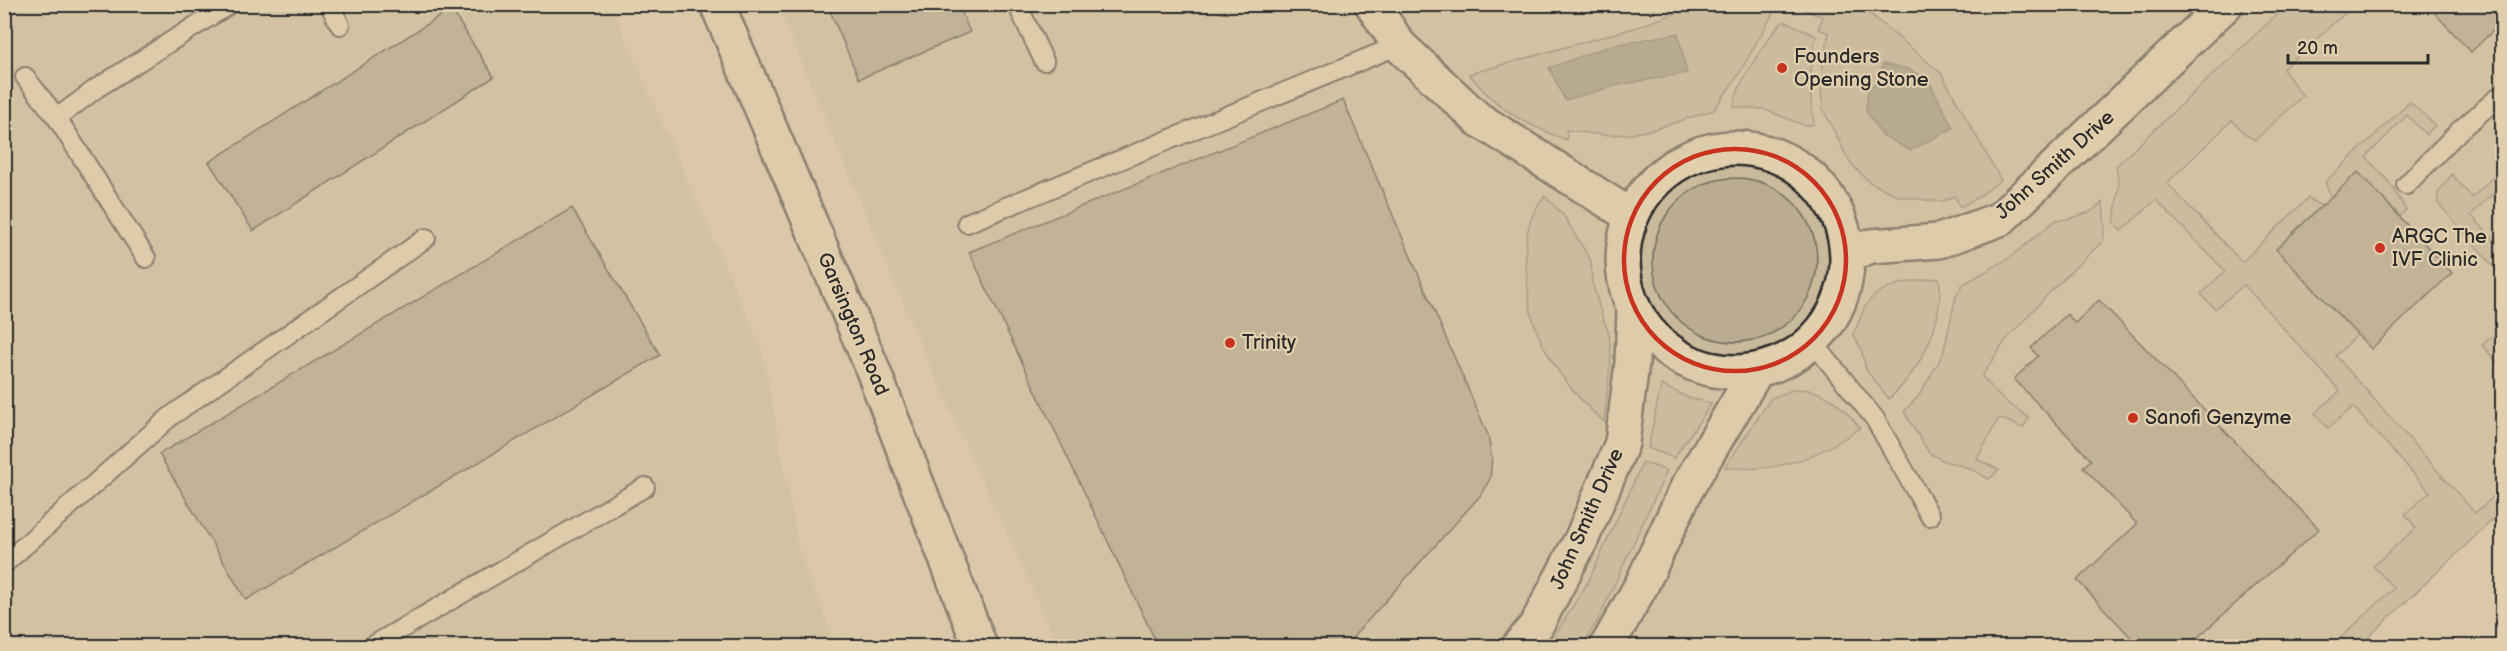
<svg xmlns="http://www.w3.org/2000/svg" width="2507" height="651" viewBox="0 0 2507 651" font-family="'Balsamiq Sans',sans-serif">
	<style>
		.built { fill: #caba9c }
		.green { fill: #baab91; stroke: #726b5e; stroke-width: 1.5 }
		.water { fill: #8f8673; stroke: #676256; stroke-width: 1.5 }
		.building { fill: #a49881; stroke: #2b2b2b; stroke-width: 1.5 }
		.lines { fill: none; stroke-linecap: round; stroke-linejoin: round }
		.lane-casing { stroke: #2b2b2b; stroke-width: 22 }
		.street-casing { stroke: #2b2b2b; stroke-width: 38 }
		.secondary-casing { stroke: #2b2b2b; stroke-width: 38 }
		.lane { stroke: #e1cfad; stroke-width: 18 }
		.street { stroke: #e1cfad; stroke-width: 33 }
		.secondary { stroke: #e1cfad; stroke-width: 33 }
		.marked { fill: none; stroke: #c8321e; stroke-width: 4.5; stroke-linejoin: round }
		.poi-dot { fill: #c8321e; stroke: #e1cfad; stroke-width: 2 }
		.labels { text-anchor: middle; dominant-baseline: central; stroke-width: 4.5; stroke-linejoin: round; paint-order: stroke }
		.poi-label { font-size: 20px; fill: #2b2b2b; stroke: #e1cfad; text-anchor: start }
		.street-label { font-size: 20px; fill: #2b2b2b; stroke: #e1cfad }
	</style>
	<rect width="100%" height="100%" fill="#dac8a8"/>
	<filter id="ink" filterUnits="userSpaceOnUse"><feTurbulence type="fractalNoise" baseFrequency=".0167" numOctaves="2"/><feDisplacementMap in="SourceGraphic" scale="12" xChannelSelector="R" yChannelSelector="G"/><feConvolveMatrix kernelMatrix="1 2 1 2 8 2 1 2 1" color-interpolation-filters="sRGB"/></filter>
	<g filter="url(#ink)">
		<path class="built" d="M 4,5 L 611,5 L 763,352 L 799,550 L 836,646 L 5,646 Z
			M 777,5 L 2502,5 L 2502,511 L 2358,646 L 1058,646 L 922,348 Z"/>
		<path class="green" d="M 1699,5 L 1786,5 L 1782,12 L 1776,8 L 1739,74 L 1714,110 L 1655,129 L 1631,134 L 1603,135 L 1566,130 L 1567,140 C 1527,126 1495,108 1469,74 L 1634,28 Z
			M 1791,5 L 1831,5 L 1870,14 L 1941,73 L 2001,180 L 1977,198 L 1960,207 L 1955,196 L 1941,202 L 1898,196 L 1869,182 L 1850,163 L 1823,109 L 1820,81 L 1829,33 L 1818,29 L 1823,17 Z
			M 2287,5 L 2354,5 L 2283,69 L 2303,96 L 2255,140 L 2246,135 L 2232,120 L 2167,183 L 2242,262 L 2308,198 L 2321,206 L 2276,249 L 2357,335 L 2336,356 L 2475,513 L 2502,489 L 2502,511 L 2359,646 L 2332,646 L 2394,588 L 2373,566 L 2416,528 L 2405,514 L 2430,492 L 2353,407 L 2328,428 L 2315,413 L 2340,391 L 2244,285 L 2215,309 L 2201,294 L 2225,271 L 2156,200 L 2121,231 L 2114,221 L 2119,186 L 2116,166 Z
			M 1782,22 L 1787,22 L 1816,36 C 1810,66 1808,94 1814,124 L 1806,126 L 1763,109 L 1733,107 C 1736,86 1767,38 1782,22 Z
			M 2410,102 L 2435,125 L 2426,135 L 2407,115 L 2366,157 L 2390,183 L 2406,210 L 2400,216 L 2358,173 L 2331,198 L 2325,182 Z
			M 2502,168 L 2502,185 L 2471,215 L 2502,249 L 2502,276 L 2438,203 L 2438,193 L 2452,174 L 2472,198 Z
			M1653 260a82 82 0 1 1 164 0a82 82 0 1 1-164 0Z
			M 1545,196 L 1564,216 L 1591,261 L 1592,282 L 1602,316 L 1609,333 L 1611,356 L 1604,422 C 1573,395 1543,357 1532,316 C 1528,300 1527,282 1526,265 C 1525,240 1527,215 1545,196 Z
			M 2103,202 L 2105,226 L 2103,241 L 2052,290 L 2006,340 L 1982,376 L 2001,398 L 2029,418 L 2023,428 L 1999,418 L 1977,459 L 1999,470 L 1989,479 L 1969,468 L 1944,461 L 1929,453 L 1904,412 L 1920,394 L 1943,354 L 1956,296 L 1962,285 L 2009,258 L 2056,220 L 2069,219 L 2090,212 Z
			M 1939,278 C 1945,322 1921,370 1889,399 L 1866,370 L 1861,349 L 1853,334 C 1858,325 1861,315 1865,307 C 1879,282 1915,281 1939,278 Z
			M 2502,327 L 2502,368 L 2482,345 Z
			M 1661,385 L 1689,398 L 1712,403 L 1674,458 L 1648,448 Z
			M 1795,389 C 1824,388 1843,406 1860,428 C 1819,457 1777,474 1725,467 L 1771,398 Z
			M 1643,462 L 1667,471 L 1598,620 L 1582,646 L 1548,646 L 1588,582 Z"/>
		<path class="water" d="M 1678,33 L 1687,73 L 1618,85 L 1565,100 L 1549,68 L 1609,46 Z
			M 1883,64 L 1907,69 L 1928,79 L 1953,128 L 1910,151 L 1881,134 L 1866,111 L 1868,90 L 1877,81 Z"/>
		<path class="building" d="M 827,4 L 958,4 L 970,32 L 859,79 Z
			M 2426,4 L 2502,4 L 2502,22 L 2471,52 Z
			M 451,9 L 494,77 L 253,231 L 209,162 Z
			M 1343,100 L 1488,435 L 1492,458 L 1490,479 L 1480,496 L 1345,646 L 1158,646 L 969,252 Z
			M 2358,172 L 2452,273 L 2371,349 L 2276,249 Z
			M 572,208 L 660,355 L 246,600 L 159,454 Z
			M 2099,300 L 2319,529 L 2188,646 L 2139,646 L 2077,580 L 2137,524 L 2083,467 L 2091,460 L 2014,379 L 2038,356 L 2031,348 L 2067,314 L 2075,323 Z"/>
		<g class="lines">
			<defs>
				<path id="lane" d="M 329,4 L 340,25
					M 1017,4 L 1044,61
					M 25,77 L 57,118
					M 2406,185 L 2459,131 L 2502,94
					M 967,223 L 1399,45
					M 146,258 L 57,118 L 97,88 L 230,4
					M 1812,341 L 1875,419 L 1930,516
					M 4,564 L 171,416 L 426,238
					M 372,646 L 645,487"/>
				<path id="street" d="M 1372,4 L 1399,45 L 1478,119 L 1631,216
					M1623 260a112 112 0 1 1 224 0a112 112 0 1 1-224 0Z
					M 1847,255 L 1871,246 L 1939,241 L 2000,219 L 2226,4
					M 1519,646 L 1536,626 L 1582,538 L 1622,443 L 1632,363 L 1634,310
					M 1607,646 L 1642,584 L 1687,488 L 1757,370"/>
				<path id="secondary" d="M 717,4 L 869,360 L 980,646"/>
			</defs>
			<use href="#lane" class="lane-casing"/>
			<use href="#street" class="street-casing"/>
			<use href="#secondary" class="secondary-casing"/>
			<use href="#lane" class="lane"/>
			<use href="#street" class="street"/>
			<use href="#secondary" class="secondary"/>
		</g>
	</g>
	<path d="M0 0H2507V651H0ZM1624 260a111 111 0 1 1 222 0a111 111 0 1 1-222 0Z" fill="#dac8a8" fill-opacity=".55" fill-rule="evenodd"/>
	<path class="marked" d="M1624 260a111 111 0 1 1 222 0a111 111 0 1 1-222 0Z"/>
	<g class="poi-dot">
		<circle cx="1782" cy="68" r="6"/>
		<circle cx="2380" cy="248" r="6"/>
		<circle cx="1230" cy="343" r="6"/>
		<circle cx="2133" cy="418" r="6"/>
	</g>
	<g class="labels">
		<g class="poi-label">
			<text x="1794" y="57">Founders<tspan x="1794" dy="23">Opening Stone</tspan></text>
			<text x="2392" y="237">ARGC The<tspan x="2392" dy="23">IVF Clinic</tspan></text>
			<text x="1242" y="343">Trinity</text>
			<text x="2145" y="418">Sanofi Genzyme</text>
		</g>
		<g class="street-label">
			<text transform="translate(2055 165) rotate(-42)">John Smith Drive</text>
			<text transform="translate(853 324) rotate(67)">Garsington Road</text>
			<text transform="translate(1587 519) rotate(-66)">John Smith Drive</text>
		</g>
	</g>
	<rect width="2507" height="651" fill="none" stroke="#e1cfad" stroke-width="24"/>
	<rect x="12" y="12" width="2483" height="627" fill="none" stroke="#2b2b2b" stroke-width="2" filter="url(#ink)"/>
	<path d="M2288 54v9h140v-9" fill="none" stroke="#2b2b2b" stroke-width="3"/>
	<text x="2297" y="54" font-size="18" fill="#2b2b2b" stroke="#e1cfad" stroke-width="4.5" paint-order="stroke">20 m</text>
</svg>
